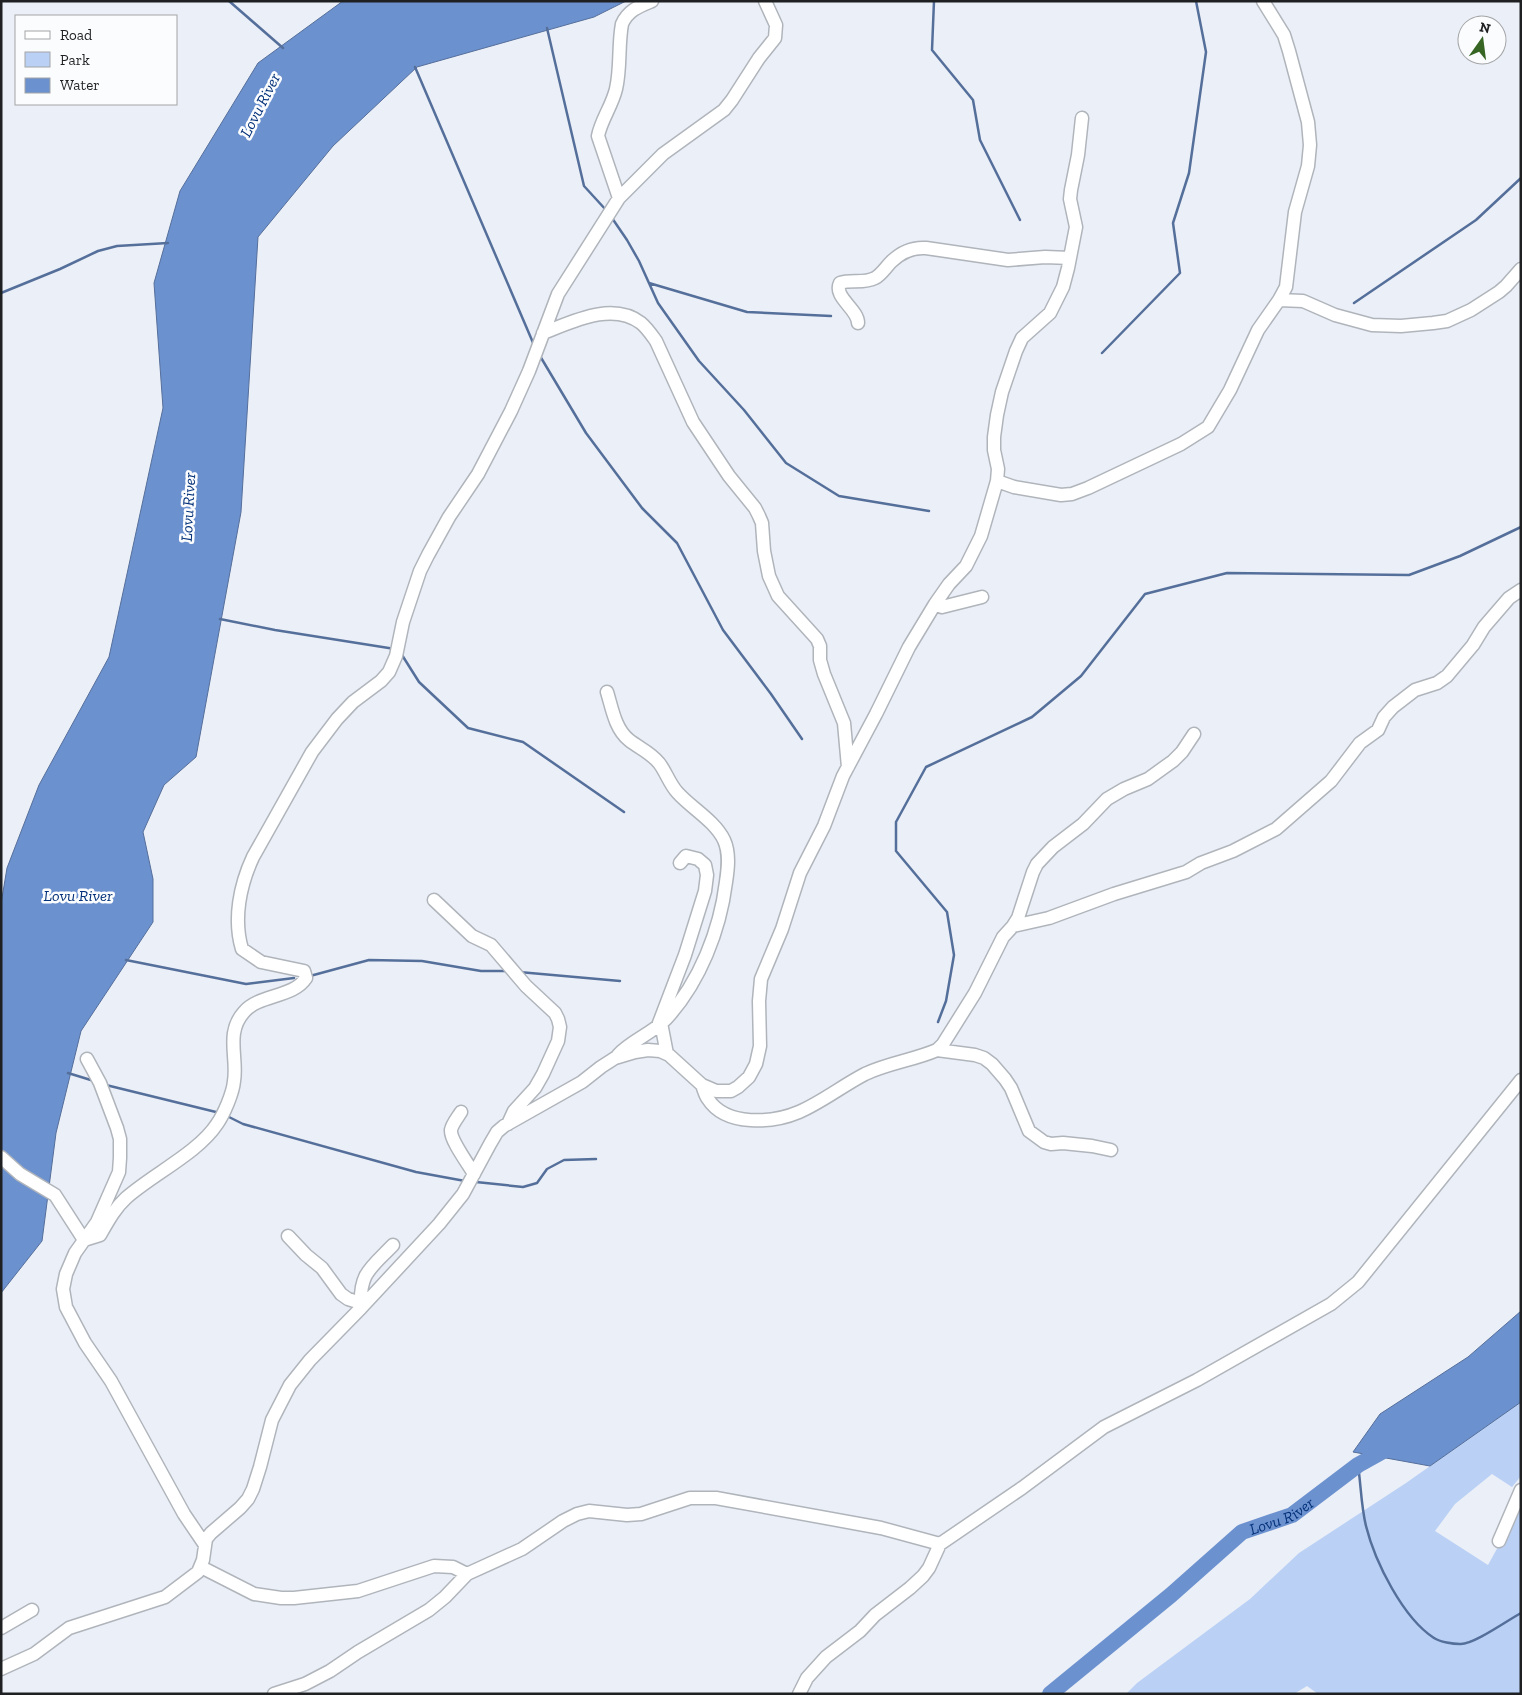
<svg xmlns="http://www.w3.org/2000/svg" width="1522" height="1695" viewBox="0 0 1522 1695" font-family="'Zilla Slab',serif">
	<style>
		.green { fill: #bad1f5 }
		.water { fill: #6c91cf; stroke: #556f9b }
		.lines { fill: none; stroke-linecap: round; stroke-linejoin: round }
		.stream { stroke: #556f9b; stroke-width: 2.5 }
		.river { stroke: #6c91cf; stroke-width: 16 }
		.minor-casing { stroke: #b0b5bc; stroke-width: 15 }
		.minor { stroke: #fff; stroke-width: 12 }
		.labels { text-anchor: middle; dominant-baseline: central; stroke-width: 5; stroke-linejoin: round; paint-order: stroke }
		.water-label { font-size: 16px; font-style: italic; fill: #033179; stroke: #fbfcfe }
	</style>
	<rect width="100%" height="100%" fill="#ebeff7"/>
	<path class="green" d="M 1521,1402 L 1521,1476 L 1512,1487 L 1492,1474 L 1455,1504 L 1435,1531 L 1488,1565 L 1521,1505 L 1521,1694 L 1318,1694 L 1307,1686 L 1294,1694 L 1126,1694 L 1137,1683 L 1250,1599 L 1299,1553 L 1406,1483 Z"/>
	<path class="water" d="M 343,1 L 626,1 L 594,17 L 417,67 L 333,146 L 258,237 L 241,512 L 196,757 L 164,785 L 143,832 L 153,879 L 153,922 L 81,1031 L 56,1133 L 42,1241 L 1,1293 L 1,904 L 7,868 L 39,785 L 109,657 L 163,408 L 154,283 L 180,191 L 258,63 Z
		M 1521,1311 L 1521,1402 L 1430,1466 L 1353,1452 L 1380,1414 L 1468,1357 Z"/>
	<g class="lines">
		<path class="stream" d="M 229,1 L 283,48
			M 934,1 L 932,50 L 973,100 L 980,140 L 1020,220
			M 547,28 L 584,186 L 606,210
			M 415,67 L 534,345
			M 612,218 L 627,240 L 639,261 L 658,303 L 699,361 L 744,410 L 786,463 L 839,496 L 929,511
			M 649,283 L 747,312 L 831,316
			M 1,293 L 60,269 L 98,251 L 117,246 L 168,243
			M 1354,303 L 1476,220 L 1521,178
			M 1102,353 L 1180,273 L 1173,223 L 1189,173 L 1206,52 L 1196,1
			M 540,356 L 586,433 L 642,508 L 677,543 L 723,630 L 771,694 L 802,739
			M 220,619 L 275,630 L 395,649
			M 402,655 L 419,682 L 468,728 L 523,742 L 624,812
			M 126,960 L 246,984 L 294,978
			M 519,972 L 620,981
			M 310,976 L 369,960 L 422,961 L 481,971 L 506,971
			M 938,1022 L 946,1001 L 954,955 L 947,912 L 896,851 L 896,822 L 926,767 L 1032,717 L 1081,676 L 1145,594 L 1227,573 L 1409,575 L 1460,556 L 1521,527
			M 68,1073 L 94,1081
			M 106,1085 L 220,1113
			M 227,1116 L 243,1124 L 416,1172 L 465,1181
			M 476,1182 L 523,1187 L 537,1183 L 547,1169 L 564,1160 L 596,1159
			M 1358,1465 C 1361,1485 1361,1506 1366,1526 C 1375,1562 1403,1618 1434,1638 C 1440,1642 1453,1644 1460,1644 C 1473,1645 1508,1620 1521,1613"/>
		<path class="river" id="s1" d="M 1050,1694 L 1171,1595 L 1242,1532 L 1292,1515 L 1358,1465 L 1394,1445"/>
		<defs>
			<path id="minor" d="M 619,198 L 663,154 L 724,110 L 732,100 L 759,58 L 775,38 L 776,25 L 765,1
				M 1279,300 L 1303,301 L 1335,315 L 1372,325 L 1401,326 L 1433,323 L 1447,321 L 1471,310 L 1499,292 L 1506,286 L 1521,269
				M 858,323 C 858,309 833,297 840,283 C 851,279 864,284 875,278 C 881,275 886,267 891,262 C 901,252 912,247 926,248 L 1008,260 L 1045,257 L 1070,258
				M 543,333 C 572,322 612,301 641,323 C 647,328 651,334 656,341 L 693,422 L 729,476 L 755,508 L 759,516 L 762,523 L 764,551 L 769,576 L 778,596 L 817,639 L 820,646 L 820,660 L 824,674 L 844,723 L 848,767
				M 997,481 L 1014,487 L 1061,495 L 1072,494 L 1088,488 L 1181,444 L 1208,427 L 1230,390 L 1258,330 L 1279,300 L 1286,287 L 1295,212 L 1308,166 L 1310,145 L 1308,122 L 1289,51 L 1284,35 L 1263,1
				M 935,604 L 942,607 L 982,597
				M 607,692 C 612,708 615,729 629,740 C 639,748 650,752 659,763 C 666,772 669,783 677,792 C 691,808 714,820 724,840 C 730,853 728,869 726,882 C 720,930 700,982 666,1019 C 653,1033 632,1040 618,1055
				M 434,900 L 472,936 L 491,945 L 526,986 L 555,1013 L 558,1019 L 560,1027 L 558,1041 L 543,1074 L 535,1088 L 514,1111 L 508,1124
				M 1013,926 L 1049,918 L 1114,894 L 1186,872 L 1201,863 L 1233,851 L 1276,829 L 1331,781 L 1360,743 L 1378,730 L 1384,717 L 1393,707 L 1415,690 L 1437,683 L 1447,676 L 1473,645 L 1484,627 L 1509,598 L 1521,590
				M 659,1023 L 685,955 L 705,891 L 707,875 L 705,865 L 698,859 L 686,856 L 680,863
				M 661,1023 L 667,1054
				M 937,1050 L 975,1055 L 984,1058 L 992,1064 L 1005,1079 L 1011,1088 L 1029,1131 L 1044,1142 L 1051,1144 L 1063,1143 L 1092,1146 L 1111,1150
				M 87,1059 L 100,1083 L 117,1128 L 120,1139 L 120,1158 L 119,1172 L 97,1222 L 75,1253 L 66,1274 L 63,1289 L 66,1307 L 85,1343 L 111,1381 L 184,1514 L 205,1545
				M 702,1085 C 704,1090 705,1095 708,1099 C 726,1127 773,1123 799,1112 C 822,1102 842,1086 865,1074 C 888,1063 914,1060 937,1050 L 943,1044 L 975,993 L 1003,937 L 1013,926 L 1018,918 L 1033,872 L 1037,864 L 1053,847 L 1083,824 L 1107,799 L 1124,789 L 1148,779 L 1173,761 L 1182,752 L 1194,734
				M 461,1112 C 458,1117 452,1124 451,1130 C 450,1140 469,1165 474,1174
				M 1,1157 L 20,1174 L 55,1195 L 84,1240
				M 288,1236 L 306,1255 L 322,1268 L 341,1294 L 348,1299 L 361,1303
				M 84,1240 L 100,1235 C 108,1221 115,1208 126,1198 C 153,1174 198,1153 217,1124 C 224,1114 233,1093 234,1081 C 238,1058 225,1033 244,1012 C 259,994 293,998 306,978 L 304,971 L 261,962 L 242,949 C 233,919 240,885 253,857 L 312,752 L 337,719 L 353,702 L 381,681 L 389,672 L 396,656 L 403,622 L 420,571 L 428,555 L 449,517 L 478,474 L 511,411 L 529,371 L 558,294 L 619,198 L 598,136 C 601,120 612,106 616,89 C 621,68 618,45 622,24 C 628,10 640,6 652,1
				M 361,1308 C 359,1273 370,1269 393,1245
				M 1499,1541 L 1521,1490
				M 201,1567 L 254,1594 L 281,1598 L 294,1598 L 358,1591 L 434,1566 L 453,1567 L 467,1574
				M 1,1628 L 32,1610
				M 1,1669 L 34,1654 L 69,1628 L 165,1597 L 198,1572 L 203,1560 L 206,1539 L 211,1533 L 240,1508 L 248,1499 L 253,1489 L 260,1467 L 272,1420 L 290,1385 L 310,1360 L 361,1308 L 439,1224 L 463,1194 L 490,1144 L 497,1132 L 504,1126 L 582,1082 L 601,1067 L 615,1058 L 635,1052 L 648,1050 L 660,1051 L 669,1055 L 702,1085 L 716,1091 L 731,1091 L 738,1087 L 749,1077 L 756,1064 L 760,1046 L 759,1001 L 761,979 L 782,929 L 800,873 L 824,826 L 843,776 L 876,714 L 909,647 L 935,604 L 949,584 L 966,566 L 981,536 L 997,481 L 998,469 L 994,450 L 994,437 L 997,415 L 1002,392 L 1016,351 L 1022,338 L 1050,313 L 1063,287 L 1068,268 L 1076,227 L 1070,199 L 1071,190 L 1078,155 L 1082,118
				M 274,1694 L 305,1684 L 330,1671 L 358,1652 L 429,1610 L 445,1597 L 467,1574 L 522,1549 L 563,1521 L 577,1514 L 589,1511 L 627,1515 L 641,1514 L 690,1498 L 716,1498 L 881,1528 L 940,1544
				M 799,1694 L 807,1678 L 826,1657 L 860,1631 L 875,1615 L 910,1588 L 923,1576 L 929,1568 L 940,1544 L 1022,1488 L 1104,1427 L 1197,1380 L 1331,1304 L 1358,1282 L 1521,1080"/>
		</defs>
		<use href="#minor" class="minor-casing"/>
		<use href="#minor" class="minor"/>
	</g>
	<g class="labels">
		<g class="water-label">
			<text transform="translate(260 105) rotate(-63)">Lovu River</text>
			<text transform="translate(188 507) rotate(-87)">Lovu River</text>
			<text x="78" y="895">Lovu River</text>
			<text stroke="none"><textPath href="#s1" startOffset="294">Lovu River</textPath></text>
		</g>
	</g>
	<rect width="1522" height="1695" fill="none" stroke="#1e2022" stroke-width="5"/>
	<rect x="15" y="15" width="162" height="90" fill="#fbfcfe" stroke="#a3a4a6"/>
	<rect x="25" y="31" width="25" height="8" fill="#ffffff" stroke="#a3a4a6"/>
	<text x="60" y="40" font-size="15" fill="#1e2022">Road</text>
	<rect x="25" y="52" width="25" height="15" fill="#bad1f5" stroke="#a3a4a6"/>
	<text x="60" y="65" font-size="15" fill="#1e2022">Park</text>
	<rect x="25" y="78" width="25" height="15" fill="#6c91cf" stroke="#a3a4a6"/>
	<text x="60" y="90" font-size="15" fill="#1e2022">Water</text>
	<g transform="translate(1482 40) rotate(14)"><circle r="24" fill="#fbfcfe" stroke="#a3a4a6"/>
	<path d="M0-4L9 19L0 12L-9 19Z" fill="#366524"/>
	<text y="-8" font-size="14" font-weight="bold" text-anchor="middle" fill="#1e2022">N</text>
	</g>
</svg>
